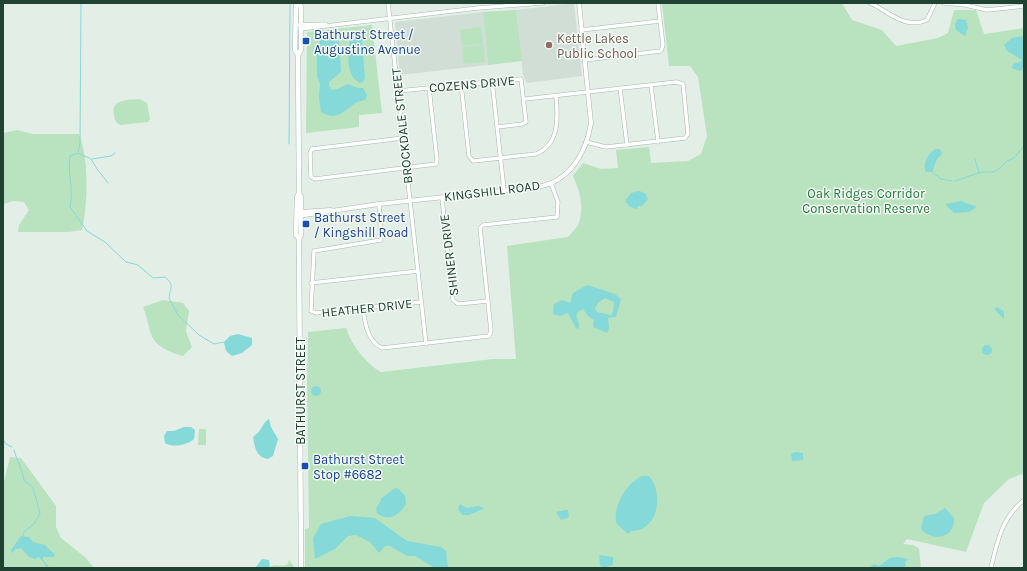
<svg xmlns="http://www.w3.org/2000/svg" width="1027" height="571" viewBox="0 0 1027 571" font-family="Karla,sans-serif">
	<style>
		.built { fill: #d1ded6 }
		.green { fill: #b9e2be }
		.water { fill: #85d9d9; fill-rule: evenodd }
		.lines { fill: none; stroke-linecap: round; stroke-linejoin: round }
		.stream { stroke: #85d9d9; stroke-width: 1 }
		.minor-casing { stroke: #a5b7ad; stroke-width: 4.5 }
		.tertiary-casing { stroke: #a5b7ad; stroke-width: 5 }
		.secondary-casing { stroke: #a3bfb0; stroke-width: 5.5 }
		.minor { stroke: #fff; stroke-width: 3.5 }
		.tertiary { stroke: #fff; stroke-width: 4 }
		.secondary { stroke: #fff; stroke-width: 4.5 }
		.transit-dot { fill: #1a4fb4; stroke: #f4faf6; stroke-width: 1.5 }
		.education-dot { fill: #8d6e63; stroke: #f4faf6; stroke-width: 1.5 }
		.labels { text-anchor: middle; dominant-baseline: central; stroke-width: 3; stroke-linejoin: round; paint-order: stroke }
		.transit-label { font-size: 13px; fill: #164399; stroke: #f4faf6; text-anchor: start }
		.education-label { font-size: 13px; fill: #785e54; stroke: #f4faf6; text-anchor: start }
		.street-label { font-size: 13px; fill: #204233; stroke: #f4faf6 }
		.park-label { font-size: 13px; fill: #257e39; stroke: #f4faf6 }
	</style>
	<rect width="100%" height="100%" fill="#e3eee7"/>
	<path class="built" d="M 574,3 L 582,76 L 527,83 L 523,75 L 516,10 Z
		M 483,12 L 488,65 L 400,75 L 395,22 Z"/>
	<path class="green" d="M 662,3 L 842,3 L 852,20 L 882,30 L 896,46 L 938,38 L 948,33 L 954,10 L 976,10 L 984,34 L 1024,28 L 1024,473 L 1009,479 L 984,503 L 966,552 L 907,539 L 903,544 L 913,545 L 919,548 L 921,568 L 305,568 L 305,529 L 309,528 L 307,382 L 308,332 L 346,328 C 351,344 366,364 381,372 L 493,359 L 516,359 L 507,246 L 568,237 C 571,233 576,229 578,225 C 585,209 580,191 573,176 L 583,163 L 601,169 L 618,168 L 616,150 L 649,147 L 651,163 L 688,161 L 701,154 L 707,136 L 698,77 L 690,66 L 669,66 Z
		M 516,10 L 522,61 L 488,65 L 483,12 Z
		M 372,25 L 382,113 L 359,115 L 359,127 L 306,133 L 307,32 Z
		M 481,27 L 483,44 L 462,46 L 460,30 Z
		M 483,45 L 485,62 L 464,64 L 462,47 Z
		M 139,99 L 147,103 L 150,119 L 148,122 L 120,125 C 115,122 115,120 114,115 C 110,99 128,100 139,99 Z
		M 17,130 L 32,134 L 79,134 C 89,159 88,203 82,230 L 68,232 L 18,232 L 19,225 L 29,210 L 24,202 L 13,201 L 3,204 L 3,133 Z
		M 163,300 L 183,303 L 189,311 L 186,331 L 192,347 L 183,356 C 174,354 159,348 154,340 C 148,331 148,317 143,307 Z
		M 199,429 L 206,429 L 206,445 L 198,445 Z
		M 10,457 L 21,458 L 56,506 L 56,527 L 61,538 L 86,558 L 94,568 L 3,568 L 3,486 Z
		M 289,560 L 295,568 L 269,568 C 275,562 282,568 288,564 Z"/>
	<path class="water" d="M 958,19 L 966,20 L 968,28 L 965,36 L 956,30 L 955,24 Z
		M 362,33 L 364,34 L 362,43 L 365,78 L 363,82 L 359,83 C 345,74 348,52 350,38 Z
		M 332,34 L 339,39 L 341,72 L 329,82 L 329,86 L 332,90 L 337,89 L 348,84 L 358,88 L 363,88 L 367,95 L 365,100 C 346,102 343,125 321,112 L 319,97 L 320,84 L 317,76 L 317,48 C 318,40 325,36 332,34 Z
		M 1024,36 L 1024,69 L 1019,71 L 1012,68 L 1013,64 L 1020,62 L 1022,60 L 1007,51 L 1004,45 L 1012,38 Z
		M 935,149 L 940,149 L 942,154 C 936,158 935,165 932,172 L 926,172 C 922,164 928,154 935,149 Z
		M 639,191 L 645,193 L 648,199 L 641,207 L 640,205 L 636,209 L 630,207 L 625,201 L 631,193 Z
		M 961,201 L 977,207 L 969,212 L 954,213 L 945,204 Z
		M 587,285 L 615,294 L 621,299 L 616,317 L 608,318 L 609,328 L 607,333 L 593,327 L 594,320 L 588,316 L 583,309 L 578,312 L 576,316 L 579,323 L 579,329 L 576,328 L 568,313 L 560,316 L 553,314 L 554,304 L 562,300 L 570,303 L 573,293 ZM 605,298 L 614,302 L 613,312 L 611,315 L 597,312 L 595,309 L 598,303 Z
		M 996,307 L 1004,311 L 1004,319 L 995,310 Z
		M 238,334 L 252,338 L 252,345 L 242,353 L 232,356 L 226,351 L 224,342 L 230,336 Z
		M982 350a5 5 0 1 1 10 0a5 5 0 1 1-10 0Z
		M311 391a5 5 0 1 1 10 0a5 5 0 1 1-10 0Z
		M 269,419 L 271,427 L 278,439 L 273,456 L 268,459 C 256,457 255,448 253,437 C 263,430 261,424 269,419 Z
		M 184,427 L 191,427 L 195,430 L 194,439 C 187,445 174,448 165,443 L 164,436 L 167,431 L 174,431 Z
		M 795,452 L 803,453 L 803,460 L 792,461 L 791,454 Z
		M 642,476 L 649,476 C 664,493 659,531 631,531 L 628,534 L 617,524 C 611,509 627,482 642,476 Z
		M 395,488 L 399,489 L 405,496 L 406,504 C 399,516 388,522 377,513 L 376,509 L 382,498 Z
		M 460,504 L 467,508 L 478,506 L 485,508 L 469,515 L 462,515 L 458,509 Z
		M 945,508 L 954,518 C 955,539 932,542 921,529 L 924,516 L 935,514 Z
		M 565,510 L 568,510 L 569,517 L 561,520 L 556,512 Z
		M 350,516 L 375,518 L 407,541 L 441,547 L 446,551 L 448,568 L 435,568 L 415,556 L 407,556 L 390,546 L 385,546 L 379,553 L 370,542 L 356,535 L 348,536 L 335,549 L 315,559 L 313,538 L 321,524 Z
		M 21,536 L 29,537 L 33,542 L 45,545 L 55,555 L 54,557 L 43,557 L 43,560 L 49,567 L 70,568 L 46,568 L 45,564 L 39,557 L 35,559 L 29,557 L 21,548 L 16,549 L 12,553 L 11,550 Z
		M 599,555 L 613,557 L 613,565 L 603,568 L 600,565 Z
		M 898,557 L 908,559 L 905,562 L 906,566 L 902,568 L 869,568 L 874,564 L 879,566 L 890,558 Z
		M 262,559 L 269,560 L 270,568 L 255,568 Z"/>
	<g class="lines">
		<path class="stream" d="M 289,144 L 290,3
			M 78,152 L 80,144 L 81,3
			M 92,159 L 111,156 L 115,153
			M 975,159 L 979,173
			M 932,172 L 941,179 L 952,181
			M 955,181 L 981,172 L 994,172 L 1001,167 L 1007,161 L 1014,158 L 1024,146
			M 108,183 L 97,169 L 91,159 L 78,153 L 70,156 C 67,173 74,189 70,207 L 87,231 L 105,242 L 126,262 L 138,265 L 153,278 L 165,277 C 175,285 170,288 169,298 L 178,315 L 199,335 L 214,344 L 224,342
			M 3,439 L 6,444 L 12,447
			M 14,450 C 17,461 22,469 24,480 L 33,488 L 40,513 L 35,523 L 24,532 L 23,536"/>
		<defs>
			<path id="minor" d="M 388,3 L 426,344
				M 870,3 C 888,11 905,30 927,20 L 935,3
				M 944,3 L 965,5 L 987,10 L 1024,6
				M 299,25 L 326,24
				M 300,29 L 478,8 L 543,3
				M 581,30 L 660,21
				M 585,60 L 661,51 L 663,45 L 658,3
				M 492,81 L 504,190
				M 461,84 L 469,156 L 473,161 L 536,154 C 560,144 558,117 556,96
				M 651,85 L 658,142
				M 620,88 L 627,145
				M 398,91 L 521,79 L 526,122 L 522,124 L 497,127
				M 525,99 L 676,82 L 683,84 L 688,134 L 685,138 L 606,147 L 586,142
				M 403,138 L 312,149 L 310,153 L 311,177 L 315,179 L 436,164 L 437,160 L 429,88
				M 442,198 L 453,300 L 458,304 L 488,301
				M 379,204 L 381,240 L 314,251 L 311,311 L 316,313 L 421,302
				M 311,283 L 418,271
				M 363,308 C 365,323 367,341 382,348 L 489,336 L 491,331 L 480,228 L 483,225 L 557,217 L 558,202 L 551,183
				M 991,568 C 997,541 1002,518 1024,500"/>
			<path id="tertiary" d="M 300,212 L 331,210
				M 298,216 L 379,204 L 537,187 C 569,182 586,154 591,123 L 579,3"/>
			<path id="secondary" d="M 298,3 L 296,6 L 295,50 L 298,55 L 299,193 L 297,197 L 296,235 L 299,239
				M 298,55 L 301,50 L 301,7 L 299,3
				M 299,193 L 301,197 L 301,235 L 299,239 L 301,568"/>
		</defs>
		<use href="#minor" class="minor-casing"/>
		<use href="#tertiary" class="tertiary-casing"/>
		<use href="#secondary" class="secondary-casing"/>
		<use href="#minor" class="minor"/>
		<use href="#tertiary" class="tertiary"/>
		<use href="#secondary" class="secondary"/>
	</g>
	<g class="transit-dot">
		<rect x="302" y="37" width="8" height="8" rx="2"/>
		<rect x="302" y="220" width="8" height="8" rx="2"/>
		<rect x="301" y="462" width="8" height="8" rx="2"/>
	</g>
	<circle class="education-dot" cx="549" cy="45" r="4"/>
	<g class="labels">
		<g class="transit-label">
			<text x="314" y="34">Bathurst Street /<tspan x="314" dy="15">Augustine Avenue</tspan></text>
			<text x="314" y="217">Bathurst Street<tspan x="314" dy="15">/ Kingshill Road</tspan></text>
			<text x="313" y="459">Bathurst Street<tspan x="313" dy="15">Stop #6682</tspan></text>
		</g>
		<g class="education-label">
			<text x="557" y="38">Kettle Lakes<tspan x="557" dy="15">Public School</tspan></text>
		</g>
		<g class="street-label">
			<text transform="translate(472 84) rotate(-5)">COZENS DRIVE</text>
			<text transform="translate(402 126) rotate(-96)">BROCKDALE STREET</text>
			<text transform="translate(492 191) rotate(-7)">KINGSHILL ROAD</text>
			<text transform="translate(449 255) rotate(-97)">SHINER DRIVE</text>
			<text transform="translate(367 308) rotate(-6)">HEATHER DRIVE</text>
			<text transform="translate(300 391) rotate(-90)">BATHURST STREET</text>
		</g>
		<g class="park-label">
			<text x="866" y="193">Oak Ridges Corridor<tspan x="866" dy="15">Conservation Reserve</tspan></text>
		</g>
	</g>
	<rect width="1027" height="571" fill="none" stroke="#204233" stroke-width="8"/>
</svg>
